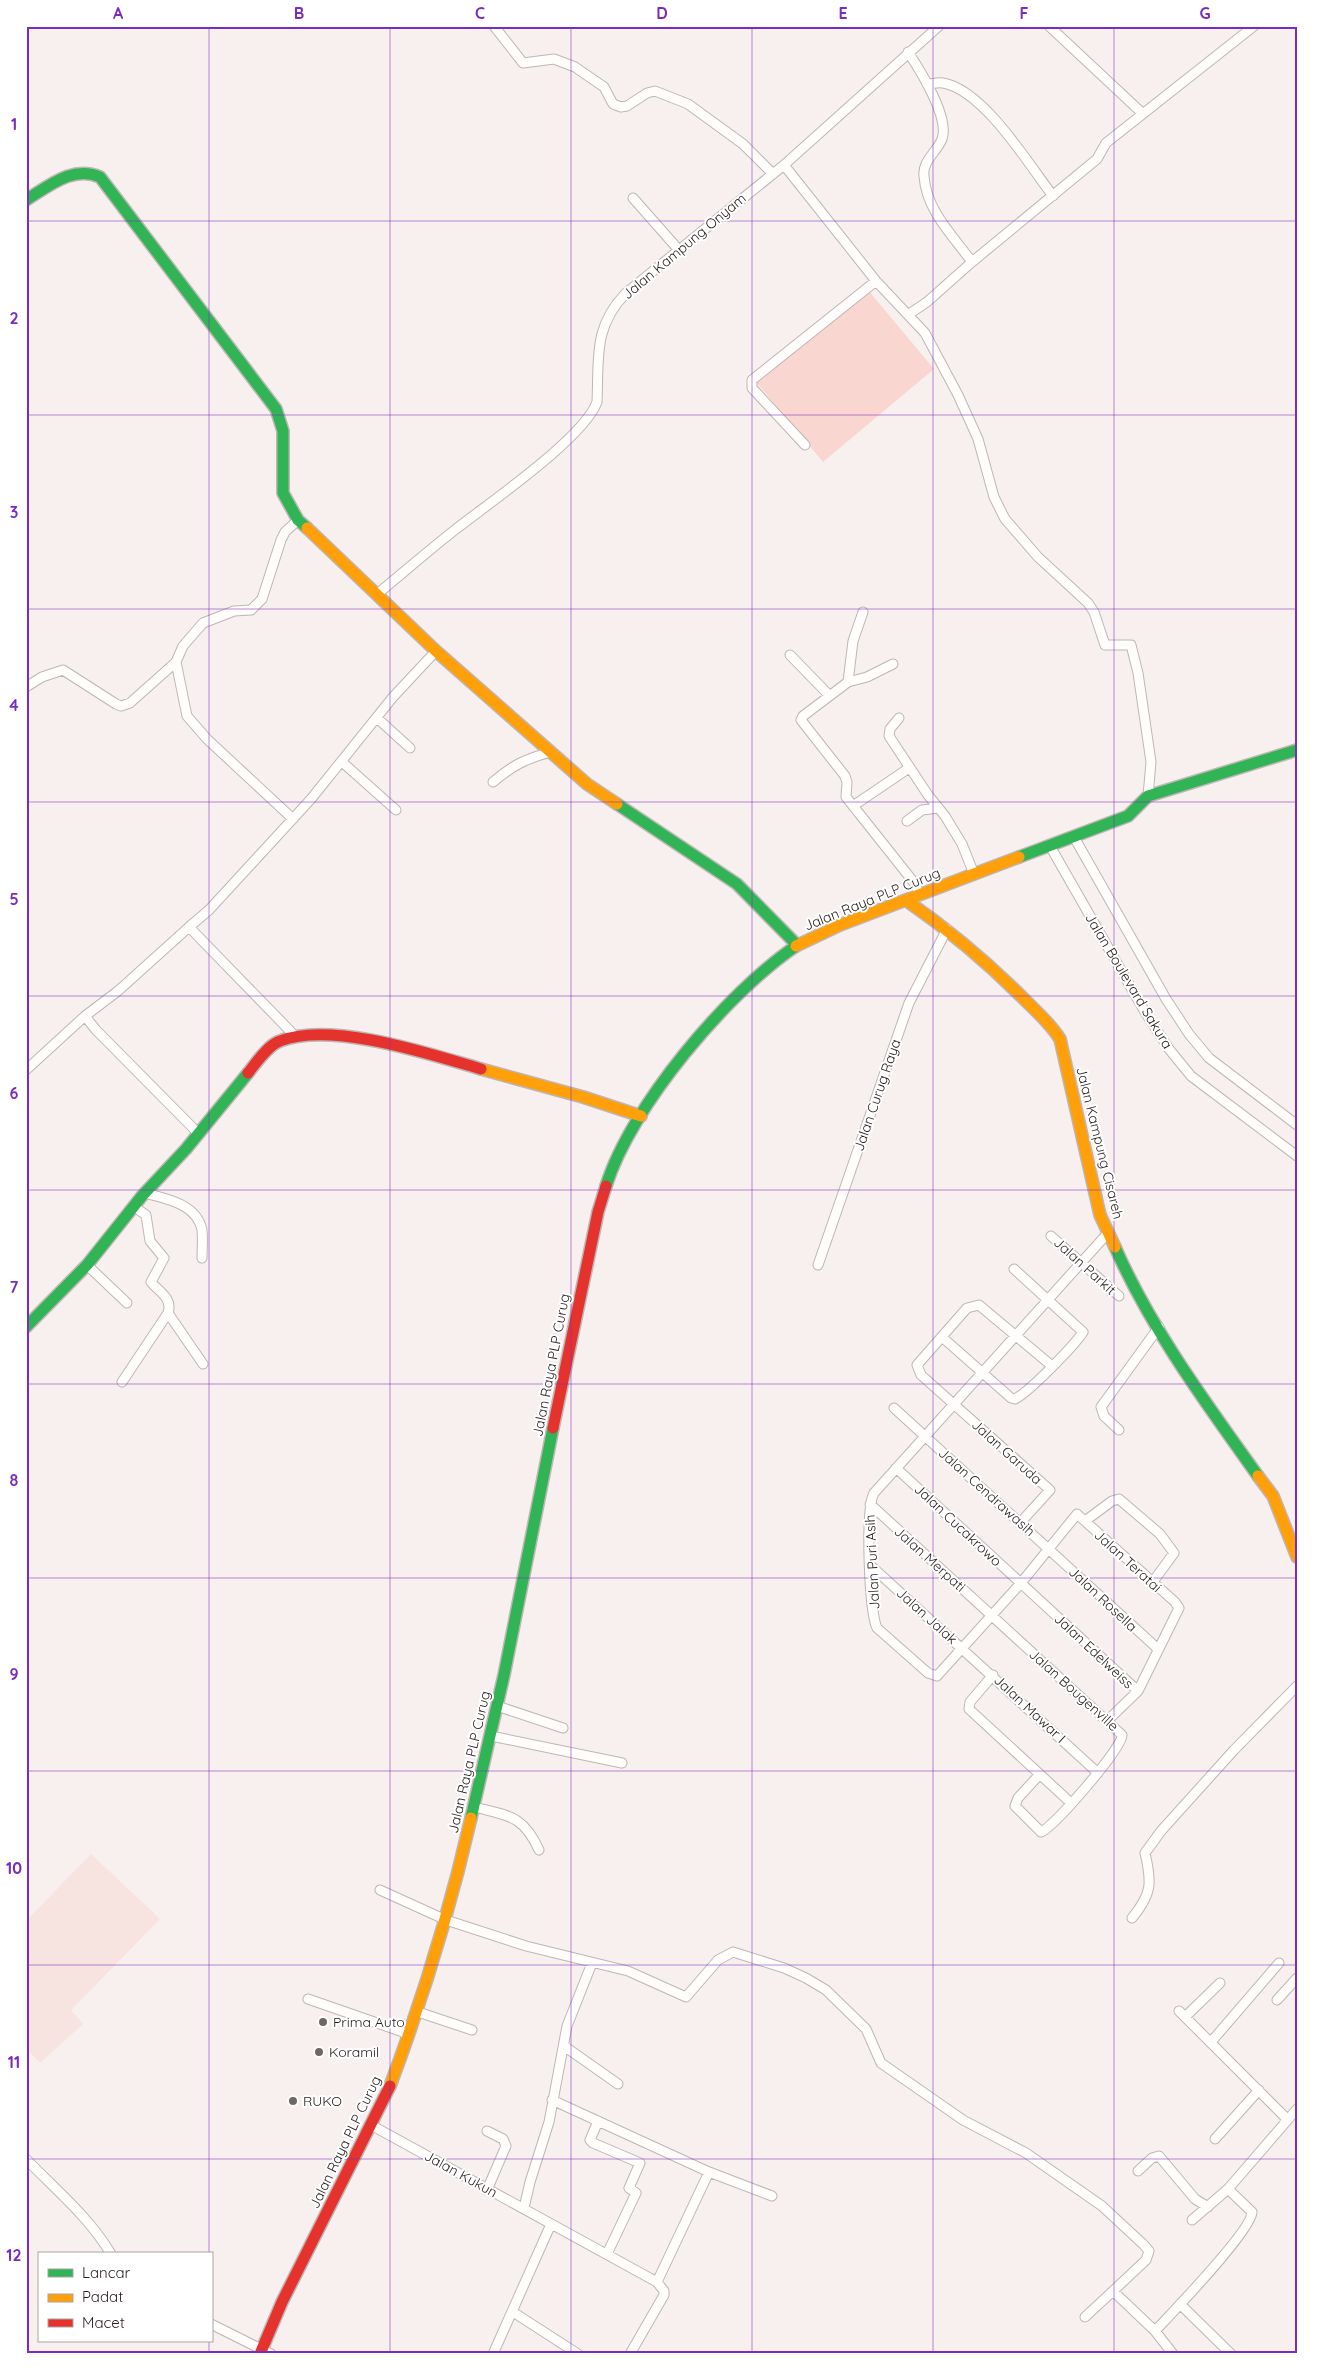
<svg xmlns="http://www.w3.org/2000/svg" width="1323" height="2380" viewBox="0 0 1323 2380" font-family="Quicksand,sans-serif">
	<style>
		.built { fill: #f7e4e0 }
		.green { fill: #fad6d0 }
		.lines { fill: none; stroke-linecap: round; stroke-linejoin: round }
		.street-casing { stroke: #beb6b4; stroke-width: 11 }
		.fast-casing { stroke: #beb6b4; stroke-width: 14 }
		.slow-casing { stroke: #beb6b4; stroke-width: 14 }
		.jam-casing { stroke: #beb6b4; stroke-width: 14 }
		.street { stroke: #fefdfc; stroke-width: 9 }
		.fast { stroke: #30b455; stroke-width: 11 }
		.slow { stroke: #ff9f0a; stroke-width: 11 }
		.jam { stroke: #e5322d; stroke-width: 11 }
		.grid { fill: none; stroke: #7b2cbf; stroke-width: 1; stroke-opacity: 0.55 }
		.poi-dot { fill: #706665; stroke: #fff; stroke-width: 2 }
		.labels { text-anchor: middle; dominant-baseline: central; stroke-width: 4; stroke-linejoin: round; paint-order: stroke }
		.street-label { font-size: 14px; fill: #261c1b; stroke: #fff }
		.poi-label { font-size: 14px; fill: #261c1b; stroke: #fff; text-anchor: start }
		.neatline { fill: none; stroke: #7b2cbf; stroke-width: 2 }
		.grid-label { font-size: 16px; text-anchor: middle; font-weight: bold; fill: #7b2cbf }
	</style>
	<rect width="100%" height="100%" fill="#f8f0ee"/>
	<path class="built" d="M 91,1854 L 160,1919 L 71,2010 L 83,2024 L 40,2063 L 26,2048 L 26,1921 Z"/>
	<path class="green" d="M 868,290 L 934,369 L 823,462 L 757,383 Z"/>
	<g class="lines">
		<defs>
			<path id="street" d="M 494,26 L 523,63 L 554,59 L 575,67 L 604,87 L 613,104 L 621,107 L 627,106 L 647,93 L 655,91 L 688,104 L 743,144 L 773,174
				M 1049,26 L 1142,113
				M 908,52 C 920,70 950,118 942,139 C 937,152 922,161 924,176 C 926,210 953,236 972,262 L 927,302 L 909,314
				M 927,84 C 932,84 938,82 943,83 C 984,90 1029,165 1053,196
				M 784,165 L 876,281 L 925,333 L 958,395 L 978,439 L 994,497 L 1005,519 L 1038,557 L 1088,603 L 1094,612 L 1105,645 L 1131,645 L 1138,673 L 1151,762 L 1148,796
				M 633,198 L 678,249
				M 972,262 L 1097,159 L 1106,143 L 1254,26
				M 805,445 L 752,388 L 752,380 L 876,281
				M 376,595 C 403,573 429,550 456,529 C 489,503 584,438 597,402 C 599,358 593,327 626,293 L 784,165 L 939,26
				M 790,655 L 829,695
				M 176,662 L 187,716 L 207,739 L 293,819
				M 893,664 L 867,677 L 848,682 L 803,716 L 801,720 L 845,776 L 847,782 L 846,797 L 916,885 L 919,896
				M 848,682 L 853,641 L 863,612
				M 26,687 L 42,677 L 63,670 L 116,704 L 121,706 L 130,703 L 176,662 L 183,646 L 203,623 L 234,611 L 251,610 L 262,599 L 281,540 L 285,532 L 298,520
				M 377,718 L 410,748
				M 899,718 L 890,729 L 889,736 L 928,795 L 945,816 L 962,844 L 974,874
				M 342,762 L 396,810
				M 493,782 C 513,765 525,759 551,752
				M 853,806 L 909,768
				M 907,821 L 922,810 L 938,808
				M 1074,837 L 1166,999 L 1189,1034 L 1209,1058 L 1297,1125
				M 1050,846 L 1145,1012 L 1169,1049 L 1191,1076 L 1297,1156
				M 189,927 L 118,991 L 85,1016 L 96,1030 L 199,1134
				M 296,1037 L 189,927 L 209,910 L 311,799 L 393,697 L 436,651
				M 26,1070 L 85,1016
				M 144,1193 C 165,1198 197,1204 202,1230 C 203,1239 202,1249 202,1258
				M 1107,1234 L 874,1493 C 865,1509 869,1611 877,1628 L 928,1673 L 937,1676 L 1021,1583 L 1077,1514 L 1175,1602 L 1179,1608 L 1138,1691
				M 1051,1236 L 1119,1296
				M 87,1265 L 127,1303
				M 818,1265 L 909,1003 L 947,929
				M 168,1313 L 203,1364
				M 942,1337 L 1011,1398 L 1015,1399 C 1029,1392 1074,1346 1083,1332 L 1014,1269
				M 122,1382 L 168,1313 C 173,1298 159,1292 151,1282 L 164,1258 L 150,1241 L 146,1215 L 133,1206
				M 894,1408 L 1158,1649
				M 1119,1430 L 1104,1416 L 1101,1407 L 1159,1327
				M 896,1468 L 1138,1691 L 1108,1720
				M 870,1504 L 1122,1735 C 1124,1746 1054,1827 1041,1832 L 1015,1806 L 1018,1798 L 1040,1774
				M 1085,1521 L 1112,1501 L 1119,1499 L 1160,1534 L 1174,1553 L 1152,1583
				M 1020,1523 L 1050,1490 L 921,1375 L 917,1365 L 967,1308 L 979,1305 L 1052,1366
				M 870,1565 L 1098,1773
				M 993,1675 L 970,1702 L 969,1709 L 1071,1803
				M 497,1706 L 563,1728
				M 491,1736 L 622,1763
				M 474,1807 C 509,1816 523,1815 539,1850
				M 380,1890 L 446,1920 L 526,1946 L 628,1971 L 686,1997 L 718,1960 L 733,1952 L 784,1968 L 806,1978 L 826,1990 L 866,2029 L 881,2063 L 963,2120 L 1026,2153 L 1102,2206 L 1144,2245 L 1149,2251 L 1146,2260 L 1113,2291
				M 1132,1918 C 1152,1894 1152,1883 1145,1853 L 1161,1831 L 1234,1750 L 1297,1686
				M 308,1999 L 403,2032 L 408,2037
				M 1277,2000 L 1297,1978
				M 1179,2011 L 1287,2119
				M 418,2012 L 472,2030
				M 1185,2017 L 1220,1983
				M 1211,2042 L 1279,1963
				M 564,2046 L 618,2084
				M 552,2100 L 709,2172 L 772,2196
				M 598,2121 L 590,2140 L 593,2143 L 640,2163 L 629,2188 L 636,2193 L 607,2254
				M 371,2125 L 657,2282 L 664,2291 L 664,2295 L 630,2354
				M 487,2131 L 503,2139 L 506,2146 L 487,2190
				M 1215,2139 L 1259,2090
				M 26,2159 C 56,2190 89,2217 111,2254
				M 1138,2171 L 1152,2158 L 1159,2156 L 1195,2199 L 1208,2207
				M 524,2208 L 530,2182 L 549,2122 L 567,2026 L 592,1963
				M 1192,2220 L 1228,2189 L 1297,2109
				M 657,2282 L 709,2172
				M 1180,2304 L 1231,2354
				M 513,2312 L 578,2354
				M 1085,2317 L 1113,2291 L 1155,2331 C 1171,2314 1252,2230 1252,2212 L 1228,2189
				M 211,2324 L 271,2354
				M 1155,2331 L 1173,2354
				M 493,2354 L 551,2224"/>
			<path id="fast" d="M 26,200 C 49,186 73,165 100,177 L 276,409 L 283,431 L 283,493 L 298,520 L 307,528
				M 617,804 L 737,884 L 797,945
				M 1019,857 L 1128,816 L 1148,796 L 1297,750
				M 606,1186 C 631,1106 727,993 796,946
				M 1115,1247 C 1151,1329 1206,1403 1258,1476
				M 26,1327 L 87,1265 L 142,1196 L 186,1149 L 248,1073
				M 471,1818 L 504,1675 L 553,1428"/>
			<path id="slow" d="M 307,528 L 436,651 L 587,784 L 617,804
				M 907,901 C 949,930 988,963 1024,999 C 1037,1012 1050,1023 1060,1039 L 1100,1215 L 1115,1247
				M 796,946 L 840,925 L 1019,857
				M 481,1069 L 583,1097 L 641,1116
				M 1258,1476 L 1273,1496 L 1297,1557
				M 390,2086 C 423,1998 450,1910 471,1818"/>
			<path id="jam" d="M 248,1073 C 256,1063 268,1045 280,1041 C 331,1021 430,1054 481,1069
				M 553,1428 L 598,1212 L 606,1186
				M 260,2354 L 282,2302 L 390,2086"/>
		</defs>
		<use href="#street" class="street-casing"/>
		<use href="#fast" class="fast-casing"/>
		<use href="#slow" class="slow-casing"/>
		<use href="#jam" class="jam-casing"/>
		<use href="#street" class="street"/>
		<use href="#fast" class="fast"/>
		<use href="#slow" class="slow"/>
		<use href="#jam" class="jam"/>
	</g>
	<path class="grid" d="M 209,26 L 209,2254M 390,26 L 390,2354M 571,26 L 571,2354M 752,26 L 752,2354M 933,26 L 933,2354M 1114,26 L 1114,2354M 26,221 L 1297,221M 26,415 L 1297,415M 26,609 L 1297,609M 26,802 L 1297,802M 26,996 L 1297,996M 26,1190 L 1297,1190M 26,1384 L 1297,1384M 26,1578 L 1297,1578M 26,1771 L 1297,1771M 26,1965 L 1297,1965M 26,2159 L 1297,2159M 209,2341 L 209,2354"/>
	<g class="poi-dot">
		<circle cx="323" cy="2022" r="5"/>
		<circle cx="319" cy="2052" r="5"/>
		<circle cx="293" cy="2101" r="5"/>
	</g>
	<g class="labels">
		<g class="street-label">
			<text transform="translate(684 246) rotate(-40)">Jalan Kampung Onyam</text>
			<text transform="translate(872 899) rotate(-22)">Jalan Raya PLP Curug</text>
			<text transform="translate(1129 981) rotate(59)">Jalan Boulevard Sakura</text>
			<text transform="translate(877 1095) rotate(-71)">Jalan Curug Raya</text>
			<text transform="translate(1100 1143) rotate(76)">Jalan Kampung Cisareh</text>
			<text transform="translate(1085 1266) rotate(42)">Jalan Parkit</text>
			<text transform="translate(551 1365) rotate(-79)">Jalan Raya PLP Curug</text>
			<text transform="translate(1007 1452) rotate(42)">Jalan Garuda</text>
			<text transform="translate(987 1492) rotate(42)">Jalan Cendrawasih</text>
			<text transform="translate(958 1525) rotate(43)">Jalan Cucakrowo</text>
			<text transform="translate(930 1559) rotate(42)">Jalan Merpati</text>
			<text transform="translate(1128 1561) rotate(42)">Jalan Teratai</text>
			<text transform="translate(872 1562) rotate(-93)">Jalan Puri Asih</text>
			<text transform="translate(1103 1599) rotate(43)">Jalan Rosella</text>
			<text transform="translate(927 1616) rotate(42)">Jalan Jalak</text>
			<text transform="translate(1094 1651) rotate(43)">Jalan Edelweiss</text>
			<text transform="translate(1074 1690) rotate(42)">Jalan Bougenville</text>
			<text transform="translate(1030 1709) rotate(43)">Jalan Mawar I</text>
			<text transform="translate(469 1762) rotate(-77)">Jalan Raya PLP Curug</text>
			<text transform="translate(345 2142) rotate(-64)">Jalan Raya PLP Curug</text>
			<text transform="translate(461 2174) rotate(29)">Jalan Kukun</text>
		</g>
		<g class="poi-label">
			<text x="333" y="2022">Prima Auto</text>
			<text x="329" y="2052">Koramil</text>
			<text x="303" y="2101">RUKO</text>
		</g>
	</g>
	<rect width="1323" height="2380" fill="none" stroke="#ffffff" stroke-width="55"/>
	<rect x="38" y="2252" width="175" height="90" fill="#ffffff" stroke="#a8a4a4"/>
	<rect x="48" y="2269" width="25" height="8" fill="#30b455" stroke="#a8a4a4"/>
	<text x="82" y="2278" font-size="15" fill="#261c1b">Lancar</text>
	<rect x="48" y="2294" width="25" height="8" fill="#ff9f0a" stroke="#a8a4a4"/>
	<text x="82" y="2302" font-size="15" fill="#261c1b">Padat</text>
	<rect x="48" y="2319" width="25" height="8" fill="#e5322d" stroke="#a8a4a4"/>
	<text x="82" y="2328" font-size="15" fill="#261c1b">Macet</text>
	<rect x="28" y="28" width="1268" height="2324" class="neatline"/>
	<g class="grid-label">
		<text x="118" y="19">A</text>
		<text x="299" y="19">B</text>
		<text x="480" y="19">C</text>
		<text x="662" y="19">D</text>
		<text x="843" y="19">E</text>
		<text x="1024" y="19">F</text>
		<text x="1205" y="19">G</text>
		<text x="14" y="130">1</text>
		<text x="14" y="324">2</text>
		<text x="14" y="518">3</text>
		<text x="14" y="711">4</text>
		<text x="14" y="905">5</text>
		<text x="14" y="1099">6</text>
		<text x="14" y="1293">7</text>
		<text x="14" y="1486">8</text>
		<text x="14" y="1680">9</text>
		<text x="14" y="1874">10</text>
		<text x="14" y="2068">11</text>
		<text x="14" y="2261">12</text>
	</g>
</svg>
